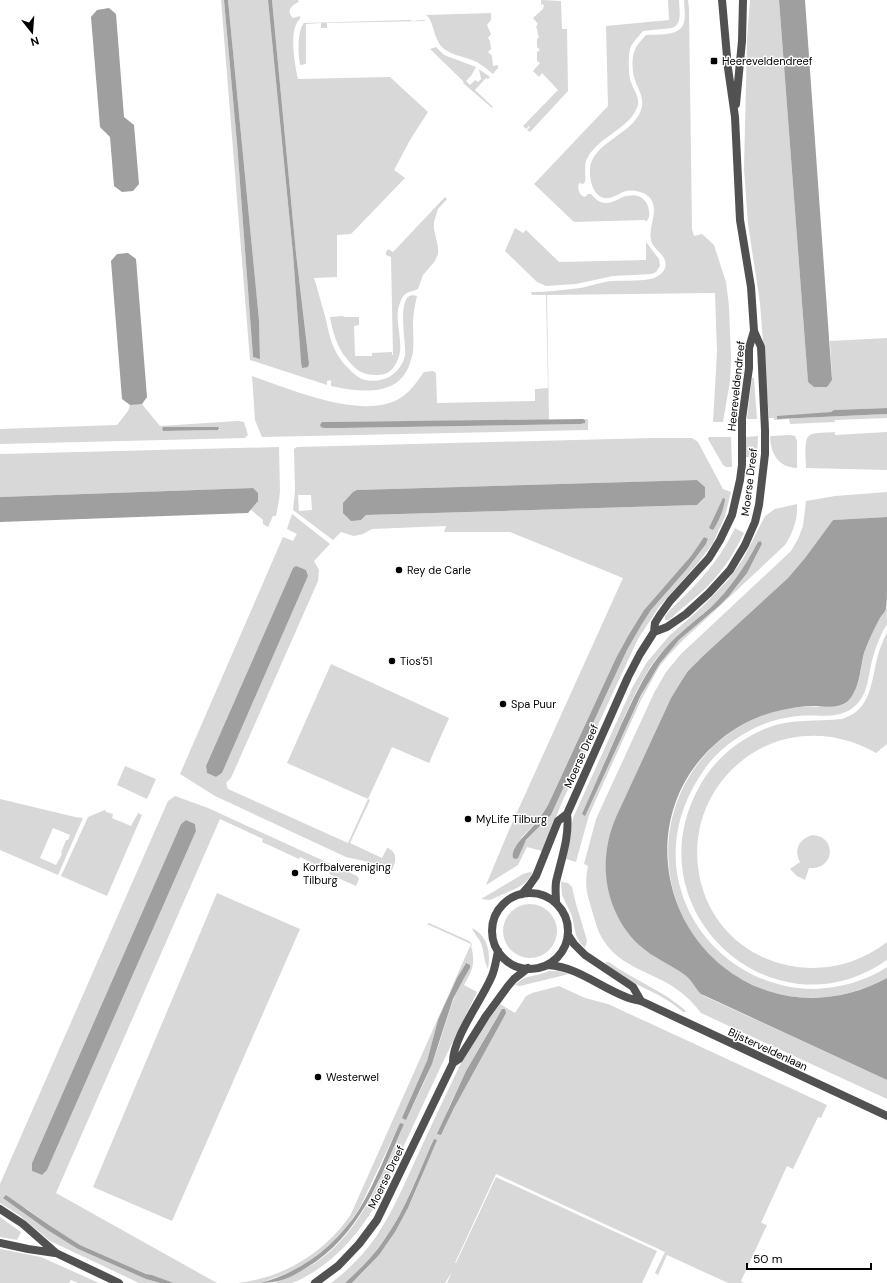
<svg xmlns="http://www.w3.org/2000/svg" width="887" height="1283" viewBox="0 0 887 1283" font-family="'DM Sans',sans-serif">
	<style>
		.green { fill: #d8d8d8; fill-rule: evenodd }
		.water { fill: #9f9f9f }
		.lines { fill: none; stroke-linecap: round; stroke-linejoin: round }
		.tertiary { stroke: #515151; stroke-width: 8 }
		.poi-dot { fill: #000; stroke: #fff; stroke-width: 1.5 }
		.labels { text-anchor: middle; dominant-baseline: central; stroke-width: 3; stroke-linejoin: round; paint-order: stroke }
		.poi-label { font-size: 11px; fill: #000; stroke: #fff; text-anchor: start }
		.street-label { font-size: 11px; fill: #000; stroke: #fff }
	</style>
	<rect width="100%" height="100%" fill="#fff"/>
	<path class="green" d="M 221,0 L 224,0 L 237,143 L 253,357 L 260,358 L 259,320 L 228,0 L 268,0 L 293,254 L 301,362 L 309,362 L 296,253 L 272,0 L 298,0 L 299,2 C 291,5 286,11 293,18 L 300,16 L 300,19 C 288,29 295,66 298,79 L 390,77 L 428,112 L 410,140 L 394,170 L 405,178 L 351,234 L 337,235 L 337,277 L 314,278 C 318,290 321,303 325,316 C 330,337 332,352 348,368 C 352,372 357,377 362,379 C 369,382 382,381 389,377 C 396,373 403,365 405,356 C 407,346 394,288 417,296 C 415,305 413,314 413,323 C 413,332 414,342 413,351 C 413,355 411,359 410,363 C 399,398 359,392 331,386 L 331,380 L 327,381 L 327,385 L 250,360 Z
		M 541,0 L 561,1 L 562,29 L 567,29 L 568,91 L 530,132 L 527,130 L 530,127 L 529,126 L 526,129 L 523,126 L 558,90 L 542,73 L 539,77 L 533,71 L 540,63 L 537,61 L 537,52 L 540,50 L 537,47 L 537,39 L 539,37 C 537,34 538,29 536,27 L 538,24 L 533,18 L 543,9 L 544,5 L 541,4 Z
		M 668,0 L 679,0 C 679,10 683,24 672,28 L 643,31 C 639,36 634,41 631,46 C 628,53 628,74 631,82 C 634,91 641,99 637,108 C 627,131 596,137 586,161 C 584,168 586,175 585,182 L 583,184 L 579,183 C 577,189 579,195 585,197 L 588,194 L 591,194 C 595,199 600,203 606,203 C 614,203 620,197 627,196 C 638,193 648,199 649,211 C 650,215 649,219 646,222 L 645,220 L 574,222 L 534,184 L 608,106 L 606,26 L 669,20 Z
		M 684,0 L 688,0 L 689,8 L 692,229 L 694,236 L 702,234 L 714,245 L 726,282 L 729,306 L 731,359 L 730,381 L 723,422 L 713,422 L 717,352 L 715,293 L 547,295 L 549,420 L 327,422 L 341,428 L 581,424 L 585,423 L 585,420 L 584,419 L 588,419 L 588,430 L 262,437 L 255,420 L 252,376 C 290,389 359,419 397,400 C 410,393 416,383 424,372 L 433,371 L 436,373 L 437,403 L 535,401 L 535,389 L 548,388 L 546,295 L 532,295 L 531,292 C 547,292 564,290 580,288 C 590,286 601,282 612,281 C 625,280 641,282 654,278 C 659,276 663,273 665,268 C 669,255 653,251 651,240 C 648,227 658,214 652,201 C 648,192 634,189 626,191 C 620,193 615,197 609,198 C 594,200 589,181 590,169 C 591,142 638,133 642,106 C 643,97 639,90 636,83 C 632,74 631,58 635,50 C 637,44 642,40 646,35 C 657,34 681,37 684,22 C 686,15 684,7 684,0 Z
		M 750,0 L 779,0 L 808,382 L 816,387 L 826,387 L 832,380 L 830,341 L 887,338 L 887,408 L 834,410 L 831,412 L 777,419 L 887,414 L 887,418 L 835,420 L 835,422 L 790,424 L 789,419 L 774,420 L 774,418 L 769,418 L 760,303 L 748,224 L 744,169 L 747,40 Z
		M 491,13 L 491,20 L 487,25 L 491,34 L 488,38 L 490,41 L 491,49 L 488,52 L 492,56 L 493,66 L 498,65 L 498,68 L 493,74 C 486,68 480,63 472,60 C 462,56 451,55 443,48 C 433,39 434,20 426,15 Z
		M 410,20 L 412,21 L 423,20 L 426,21 L 327,23 L 327,28 L 321,28 L 321,23 L 306,24 L 306,64 L 300,65 C 298,54 297,31 304,23 Z
		M 436,47 L 444,55 L 476,67 L 471,76 L 466,81 L 470,85 L 475,80 L 478,82 L 481,79 L 479,69 L 490,77 L 488,79 L 486,78 L 475,90 L 493,107 L 492,108 L 463,83 L 464,82 L 430,49 Z
		M 445,197 L 447,199 L 438,209 L 434,222 L 434,229 L 438,247 L 438,254 L 435,261 L 423,275 L 418,289 C 409,293 404,291 400,303 C 392,323 408,346 395,365 C 391,372 385,375 378,375 C 364,376 355,370 347,359 C 337,347 333,333 330,317 L 343,316 L 344,317 L 359,317 L 359,325 L 354,326 L 355,356 L 372,356 L 372,353 L 392,352 L 392,355 L 393,355 L 391,257 L 386,255 L 386,252 L 388,249 L 393,252 Z
		M 515,228 L 523,233 L 526,230 L 559,262 L 646,260 L 646,242 L 659,259 L 660,266 L 656,272 L 652,274 L 613,276 L 576,284 L 546,286 L 537,282 L 505,251 Z
		M 752,378 L 754,378 L 757,419 L 747,419 Z
		M 141,403 L 160,426 L 238,421 L 244,422 L 248,435 L 245,438 L 0,444 L 0,429 L 117,425 L 128,411 L 130,405 ZM 163,427 L 220,427 L 220,430 L 218,430 L 163,431 L 162,430 Z
		M 835,432 L 835,435 L 887,432 L 887,470 L 806,468 C 806,461 803,438 810,435 C 814,432 829,433 835,432 Z
		M 790,435 L 795,436 L 797,441 L 797,468 C 778,467 771,454 770,437 L 771,436 Z
		M 758,436 L 757,457 L 746,457 L 746,437 Z
		M 709,437 L 731,437 L 732,467 L 726,467 L 723,465 L 708,439 Z
		M 652,438 L 692,438 L 698,442 L 723,489 L 731,492 L 725,516 L 713,543 L 698,563 L 659,607 L 638,639 L 563,800 L 542,851 L 527,847 L 518,865 L 486,885 L 509,830 L 623,578 L 510,532 L 444,532 L 446,526 L 372,529 L 363,534 L 354,536 L 341,532 L 333,540 L 293,510 L 295,491 L 294,449 L 297,447 ZM 697,480 L 705,487 L 704,498 L 697,505 L 366,515 L 361,520 L 357,490 ZM 298,495 L 311,495 L 312,510 L 299,511 ZM 704,537 L 708,540 L 706,544 L 687,569 L 651,610 L 642,624 L 627,650 L 605,697 L 551,815 L 513,854 L 522,837 L 535,824 L 548,805 L 616,658 L 628,636 L 644,610 L 691,556 Z
		M 279,447 L 280,491 L 279,500 L 276,516 L 273,516 L 268,527 L 263,524 L 263,520 L 250,509 L 257,501 L 253,488 L 0,497 L 0,454 Z
		M 887,492 L 887,517 L 833,520 L 805,558 L 788,578 L 703,656 L 688,671 L 682,680 L 671,698 L 616,817 C 596,864 606,918 646,951 C 659,961 676,966 688,977 C 694,983 697,990 704,996 L 887,1080 L 887,1099 L 701,1013 C 692,1001 681,991 667,983 C 647,972 620,964 606,944 C 599,935 596,924 593,914 C 587,894 584,886 588,866 L 584,864 L 596,819 L 654,693 L 666,672 L 681,654 L 791,551 L 798,539 L 803,526 L 806,501 L 835,496 Z
		M 797,504 C 798,519 793,533 785,545 L 706,619 L 684,639 L 667,657 L 659,667 L 641,700 L 589,815 L 576,862 L 566,859 L 573,818 L 633,686 L 647,662 L 669,636 L 701,608 L 728,580 L 743,559 L 765,516 L 775,509 ZM 760,541 L 762,542 L 762,544 C 751,567 738,589 719,606 C 702,622 682,635 667,653 C 651,674 640,699 628,722 C 621,737 612,750 604,764 C 619,730 636,684 659,655 C 674,637 694,623 711,607 C 731,588 746,565 760,541 Z
		M 292,514 L 330,544 L 314,561 L 319,570 L 318,581 L 231,778 L 226,783 L 228,789 L 348,843 L 368,799 L 287,763 L 331,664 L 449,718 L 429,763 L 392,747 L 368,799 L 370,800 L 350,843 L 382,858 L 387,848 L 388,848 C 398,853 396,861 392,870 L 378,864 L 346,857 L 215,796 L 180,774 L 283,537 L 293,541 L 297,534 L 287,529 ZM 296,567 L 306,570 L 308,576 L 222,773 L 216,777 L 207,773 L 206,766 L 293,568 Z
		M 735,528 L 744,533 C 734,554 721,573 705,589 C 693,600 680,609 669,620 L 665,620 L 665,616 C 677,602 692,590 704,575 C 716,561 727,545 735,528 Z
		M 887,608 C 887,613 887,620 887,624 C 886,627 883,630 882,633 C 878,642 874,651 872,661 C 868,676 868,693 857,704 C 841,721 818,714 798,716 C 764,719 731,737 709,763 C 693,784 681,808 677,835 C 665,917 734,990 815,989 C 840,988 866,981 887,967 L 887,978 C 847,999 802,1005 760,988 C 646,942 636,787 742,725 C 760,715 779,709 799,707 C 812,705 836,710 846,703 C 861,691 860,667 865,650 C 870,635 878,621 887,608 Z
		M 887,632 L 887,744 L 876,753 C 843,734 804,730 768,745 C 745,755 726,772 713,794 C 700,816 695,841 698,867 C 709,959 815,998 887,942 L 887,960 C 774,1039 634,913 697,791 C 711,762 738,739 767,728 C 792,718 817,722 842,719 C 871,710 871,683 877,659 C 879,649 883,641 887,632 Z
		M 125,766 L 156,779 L 147,799 L 117,785 Z
		M 175,796 L 208,808 L 357,876 L 359,879 L 356,886 L 329,874 L 330,872 L 300,857 L 299,859 L 262,842 L 263,839 L 220,819 L 56,1193 L 217,1283 L 174,1283 L 152,1275 L 146,1274 L 80,1245 L 49,1225 L 27,1209 L 4,1197 L 78,1249 L 146,1279 L 160,1283 L 139,1283 L 65,1248 L 50,1241 L 19,1215 L 0,1203 L 0,1184 L 168,801 ZM 186,820 L 195,824 L 196,831 L 47,1170 L 42,1175 L 32,1171 L 32,1163 L 181,824 Z
		M 0,799 L 75,817 L 83,818 L 58,875 L 0,850 ZM 53,828 L 70,835 L 68,840 L 66,840 L 61,853 L 62,854 L 56,865 L 40,858 Z
		M 105,810 L 106,811 L 106,812 L 113,814 L 112,818 L 131,826 L 138,813 L 142,815 L 107,896 L 61,876 L 88,817 Z
		M 813,835 C 838,837 834,871 809,868 L 805,880 L 797,876 L 790,869 L 800,862 C 793,849 800,838 813,835 Z
		M 530,872 L 533,873 L 525,883 L 519,887 L 490,900 L 481,899 L 523,874 Z
		M 561,882 L 568,883 L 572,887 L 576,904 L 586,937 L 587,941 L 585,948 L 580,943 L 576,935 L 572,916 L 562,895 Z
		M 217,893 L 300,929 L 172,1221 L 93,1187 Z
		M503 931a27 27 0 1 1 54 0a27 27 0 1 1-54 0Z
		M 429,923 L 469,941 L 472,944 L 471,946 C 476,963 472,971 464,985 L 477,992 L 442,1064 L 378,1201 C 361,1230 341,1255 312,1273 C 306,1276 299,1281 292,1283 C 287,1283 280,1283 274,1283 C 288,1277 302,1271 315,1263 C 363,1231 382,1174 404,1124 L 400,1123 L 360,1207 L 346,1228 L 330,1245 L 304,1265 L 285,1274 L 260,1283 L 238,1283 C 283,1278 326,1252 351,1214 L 471,944 L 427,924 ZM 465,964 L 470,968 C 451,996 448,1019 437,1050 C 429,1074 417,1097 406,1120 L 427,1061 L 438,1020 L 450,992 Z
		M 472,928 C 488,936 491,953 488,969 C 484,961 484,954 482,946 C 480,939 474,934 472,928 Z
		M 606,962 L 609,962 C 633,980 662,990 685,1010 L 686,1012 L 683,1012 C 669,1000 657,994 640,986 C 628,980 617,972 606,964 Z
		M 549,971 L 558,971 L 569,974 L 520,986 L 515,985 C 526,974 536,977 549,971 Z
		M 559,986 L 585,998 L 608,1004 L 827,1105 L 821,1118 L 818,1117 L 793,1169 L 787,1166 L 761,1223 L 767,1225 L 741,1281 L 744,1283 L 728,1283 L 667,1255 L 658,1275 L 655,1273 L 665,1252 L 496,1174 L 455,1263 L 456,1263 L 496,1177 L 657,1251 L 642,1283 L 447,1283 L 452,1272 L 445,1283 L 352,1283 C 371,1265 388,1245 401,1221 C 416,1196 424,1166 435,1139 L 404,1206 L 391,1230 L 367,1263 L 345,1283 L 331,1283 C 377,1249 392,1211 415,1161 C 432,1124 449,1087 467,1051 L 480,1031 L 500,1004 L 515,1013 L 526,996 L 532,993 ZM 501,1010 L 441,1135 L 448,1109 L 466,1071 Z
		M 0,1217 L 21,1232 L 17,1240 L 0,1237 Z
		M 0,1249 L 41,1257 L 99,1283 L 78,1283 L 71,1280 L 69,1283 L 0,1283 Z"/>
	<path class="water" d="M 224,0 L 228,0 L 259,320 L 260,359 L 253,357 L 237,143 Z
		M 268,0 L 272,0 L 296,253 L 309,363 L 308,367 L 302,368 L 301,362 L 293,254 Z
		M 779,0 L 805,0 L 832,380 L 827,387 L 814,387 L 808,382 Z
		M 109,8 L 116,14 L 124,117 L 134,125 L 139,184 L 133,191 L 122,192 L 114,186 L 110,137 L 100,127 L 91,17 L 97,10 Z
		M 128,253 L 136,259 L 147,397 L 142,404 L 130,405 L 122,399 L 111,261 L 117,254 Z
		M 887,408 L 887,414 L 777,419 L 777,416 L 831,412 L 834,410 Z
		M 583,419 L 585,420 L 585,423 L 581,424 L 341,428 L 324,428 L 321,427 L 320,425 L 322,422 L 327,422 Z
		M 163,427 L 218,427 L 220,428 L 218,430 L 163,431 L 162,429 Z
		M 697,480 L 705,487 L 705,497 L 697,505 L 366,515 L 361,520 L 351,521 L 343,513 L 343,503 L 353,492 L 357,490 Z
		M 253,488 L 258,493 L 258,502 L 257,502 L 248,513 L 0,522 L 0,497 Z
		M 723,498 L 725,499 C 724,509 719,521 713,530 L 709,528 Z
		M 887,517 C 887,540 887,563 887,586 C 887,592 887,603 886,609 C 885,612 882,615 880,618 C 874,629 868,641 864,653 C 860,669 860,688 849,700 C 839,710 825,706 812,706 C 802,706 792,708 782,710 C 759,715 738,725 720,740 C 631,813 660,954 768,991 C 808,1004 850,998 887,978 L 887,1080 L 701,994 C 695,988 692,980 685,975 C 670,964 653,958 639,945 C 604,911 597,861 616,817 L 671,698 L 682,680 L 688,671 L 703,656 L 788,578 L 805,558 L 833,520 Z
		M 704,537 L 708,539 L 706,544 L 687,569 L 651,610 L 642,624 L 627,650 L 605,697 L 551,815 L 526,840 L 518,858 L 516,859 L 513,858 C 510,847 529,832 535,824 C 540,818 544,811 548,805 L 616,658 L 628,636 L 644,610 L 691,556 Z
		M 761,541 L 762,544 L 747,573 L 729,596 L 719,606 L 679,640 L 660,663 L 641,695 L 585,816 L 582,814 C 595,785 608,755 621,725 C 632,702 643,676 659,656 C 673,637 692,624 710,608 C 730,589 745,567 758,542 Z
		M 296,566 L 306,570 L 308,576 L 222,773 L 216,777 L 207,773 L 206,766 L 293,568 Z
		M 186,820 L 195,824 L 196,831 L 47,1170 L 42,1175 L 32,1171 L 32,1163 L 181,824 Z
		M 466,963 L 470,965 L 470,968 L 464,978 L 453,999 L 432,1064 L 406,1120 L 402,1118 L 427,1061 L 438,1020 L 444,1006 L 457,978 Z
		M 502,1009 L 505,1009 L 506,1013 L 454,1108 L 441,1135 L 437,1134 L 466,1071 Z
		M 400,1123 L 404,1124 C 380,1178 360,1236 306,1268 C 290,1278 279,1283 260,1283 C 302,1272 337,1245 360,1208 C 376,1181 387,1151 400,1123 Z
		M 434,1139 L 437,1140 L 408,1208 L 395,1232 L 379,1255 L 352,1283 L 345,1283 C 359,1270 373,1257 384,1240 C 405,1211 419,1172 434,1139 Z
		M 6,1195 L 49,1225 L 80,1245 L 146,1274 L 152,1275 L 174,1283 L 160,1283 L 146,1279 L 78,1249 L 46,1229 L 3,1198 Z"/>
	<g class="lines">
		<path class="tertiary" d="M 736,104 L 742,41 L 743,0
			M 654,632 L 655,623 L 660,615 L 670,601 L 709,558 L 720,540 L 732,515 L 740,480 L 742,465 L 742,419 L 749,368 L 749,348 L 754,331 L 751,287 L 740,220 L 735,117 L 728,68 L 722,0
			M492 931a38 38 0 1 1 76 0a38 38 0 1 1-76 0Z
			M 522,894 L 529,886 L 536,876 L 558,821 L 567,814 L 628,677 L 640,654 L 654,632 L 667,627 L 686,614 L 709,593 L 730,570 L 745,545 L 755,522 L 759,505 L 765,454 L 765,430 L 761,347 L 754,331
			M 556,903 C 556,896 555,889 556,882 C 561,860 570,836 567,814
			M 568,935 L 574,944 L 585,955 L 633,987 L 641,1001
			M 548,965 C 578,967 599,987 626,997 C 630,999 636,1000 641,1001 L 887,1116
			M 453,1063 L 459,1059 L 486,1016 L 508,986 L 514,979 L 528,968
			M 0,1209 L 23,1224 L 56,1253 L 119,1283
			M 0,1243 L 28,1249 L 55,1253
			M 315,1283 L 338,1266 L 359,1244 L 377,1220 L 453,1063 C 452,1039 481,1001 491,978 C 495,970 496,960 498,951"/>
	</g>
	<g class="poi-dot">
		<rect x="710" y="57" width="8" height="8" rx="2"/>
		<circle cx="399" cy="570" r="4"/>
		<circle cx="392" cy="661" r="4"/>
		<circle cx="503" cy="704" r="4"/>
		<circle cx="468" cy="819" r="4"/>
		<circle cx="295" cy="873" r="4"/>
		<circle cx="318" cy="1077" r="4"/>
	</g>
	<g class="labels">
		<g class="poi-label">
			<text x="722" y="61">Heereveldendreef</text>
			<text x="407" y="570">Rey de Carle</text>
			<text x="400" y="661">Tios'51</text>
			<text x="511" y="704">Spa Puur</text>
			<text x="476" y="819">MyLife Tilburg</text>
			<text x="303" y="867">Korfbalvereniging<tspan x="303" dy="13">Tilburg</tspan></text>
			<text x="326" y="1077">Westerwel</text>
		</g>
		<g class="street-label">
			<text transform="translate(736 386) rotate(-84)">Heereveldendreef</text>
			<text transform="translate(749 482) rotate(-83)">Moerse Dreef</text>
			<text transform="translate(581 756) rotate(-66)">Moerse Dreef</text>
			<text transform="translate(768 1049) rotate(25)">Bijsterveldenlaan</text>
			<text transform="translate(386 1177) rotate(-64)">Moerse Dreef</text>
		</g>
	</g>
	<g transform="translate(32 32) rotate(163)" stroke="#ffffff" stroke-width="3" paint-order="stroke">
	<path d="M0-3L7 15L0 10L-7 15Z" fill="#000000"/>
	<text y="-6" font-size="11" font-weight="bold" text-anchor="middle" fill="#000000">N</text>
	</g>
	<path d="M747 1263v6h124v-6" fill="none" stroke="#000000" stroke-width="2"/>
	<text x="753" y="1263" font-size="12" fill="#000000" stroke="#ffffff" stroke-width="3" paint-order="stroke">50 m</text>
</svg>
